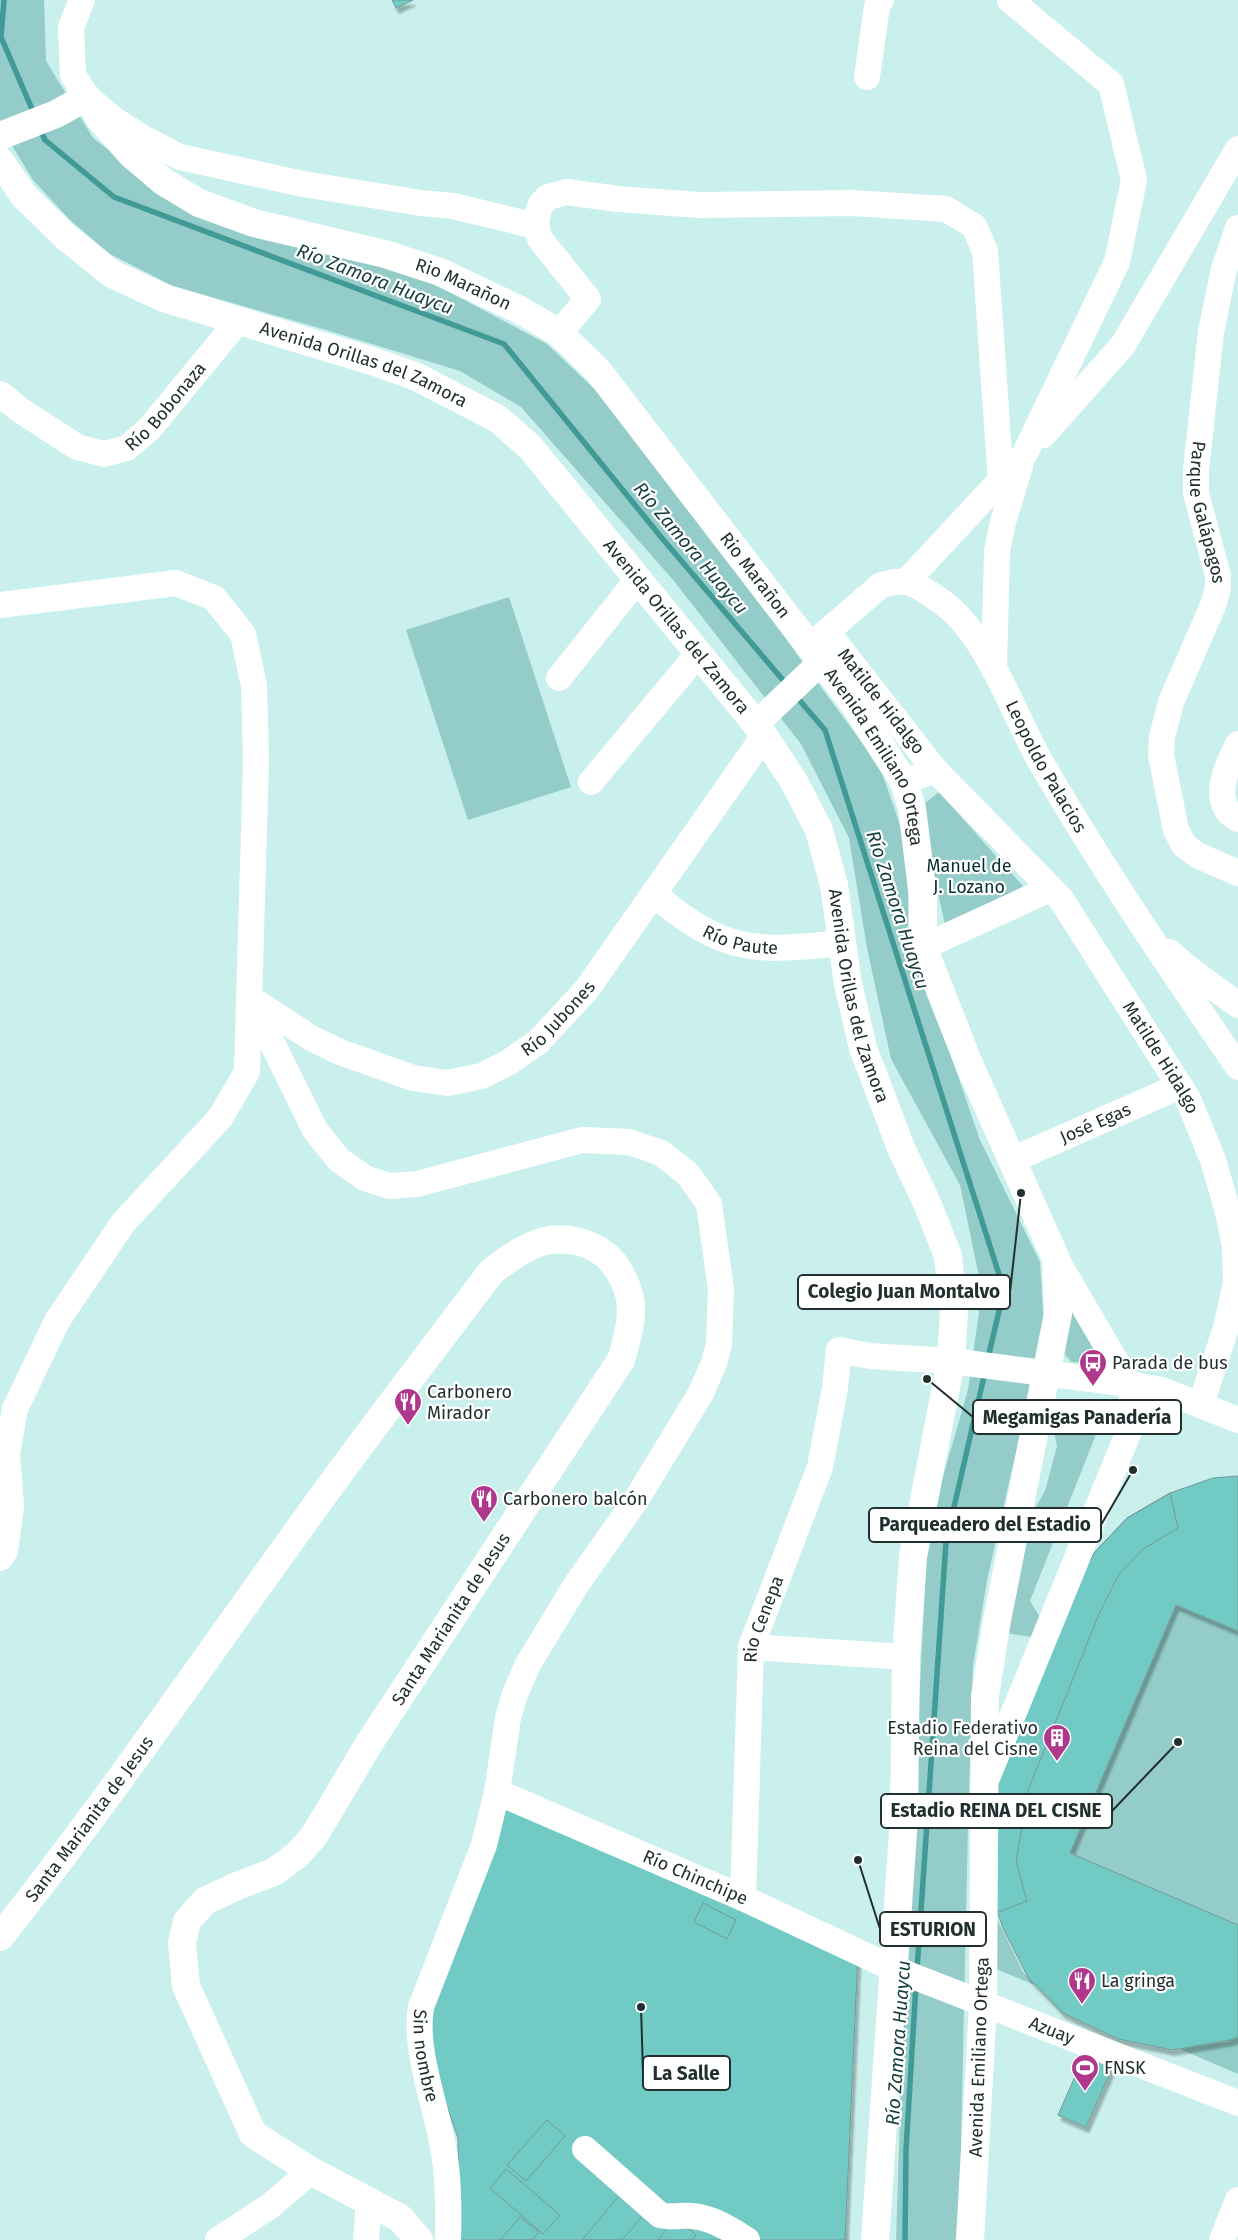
<svg xmlns="http://www.w3.org/2000/svg" width="1238" height="2240" viewBox="0 0 1238 2240" font-family="'Fira Sans',sans-serif">
	<style>
		.green { fill: #93ccc8 }
		.lines { fill: none; stroke-linecap: round; stroke-linejoin: round }
		.stream { stroke: #419a96; stroke-width: 5.5 }
		.building { fill: #72cac5; stroke: #759a97; filter: url(#shadow) }
		.minor { stroke: #fff; stroke-width: 26 }
		.major { stroke: #fff; stroke-width: 28 }
		.labels { text-anchor: middle; dominant-baseline: central; stroke-width: 4.5; stroke-linejoin: round; paint-order: stroke }
		.street-label { font-size: 18px; fill: #21302f; stroke: #fff }
		.park-label { font-size: 18px; fill: #053230; stroke: #fff }
		.poi-label { font-size: 18px; fill: #21302f; stroke: #fff; text-anchor: start }
		.water-label { font-size: 19px; font-style: italic; fill: #163f3e; stroke: #fff }
		.leader { fill: none; stroke: #21302f; stroke-width: 2 }
		.callout-dot { fill: #21302f; stroke: #fff; stroke-width: 2 }
		.callout { fill: #fff; stroke: #21302f; stroke-width: 2 }
		.callout-label { font-size: 19px; text-anchor: middle; font-weight: bold; fill: #21302f }
	</style>
	<defs>
		<filter id="shadow"><feDropShadow dx="3" dy="5.5" stdDeviation="1" flood-color="#0004"/></filter>
	</defs>
	<rect width="100%" height="100%" fill="#c9f0ed"/>
	<path class="green" d="M 0,0 L 44,0 L 46,61 L 93,138 L 165,192 L 419,276 L 547,344 L 648,440 L 801,660 L 880,767 L 908,848 L 908,931 L 980,1140 L 1040,1262 L 1044,1328 L 987,1580 L 973,1666 L 968,1825 L 959,2240 L 896,2240 L 904,1994 L 928,1528 L 968,1390 L 982,1291 L 960,1185 L 891,1059 L 867,948 L 849,838 L 801,744 L 674,581 L 521,407 L 460,371 L 323,329 L 173,286 L 110,254 L 70,220 L 33,180 L 0,126 Z
		M 509,597 L 571,787 L 468,820 L 406,630 Z
		M 939,792 L 1023,886 L 946,929 L 919,808 Z
		M 1072,1309 L 1106,1364 L 1071,1362 L 1064,1353 Z
		M 1059,1399 L 1106,1408 L 1117,1414 L 1114,1425 L 1097,1432 L 1030,1601 L 1040,1617 L 1031,1637 L 1006,1633 L 1029,1518 L 1045,1491 L 1057,1446 L 1053,1426 L 1053,1410 Z
		M 1176,1605 L 1238,1631 L 1238,1925 L 1070,1853 Z
		M 996,1917 L 1023,1972 L 1035,1985 L 991,1967 Z
		M 1238,2037 L 1238,2074 L 1180,2049 L 1183,2046 L 1227,2042 Z"/>
	<g class="lines">
		<path class="stream" d="M 4,0 L 1,37 L 35,116
			M 40,129 L 45,140 L 114,197 L 504,344 L 661,537 L 788,686
			M 795,695 L 825,730 L 1004,1290 L 988,1358
			M 917,1970 L 946,1542 L 985,1372
			M 905,2240 L 906,2150 L 916,1984"/>
	</g>
	<path class="building" d="M 392,0 L 413,0 L 396,8 Z
		M 1238,1476 L 1238,1631 L 1176,1605 L 1070,1853 L 1238,1925 L 1238,2037 L 1230,2040 L 1172,2050 L 1118,2039 L 1063,2013 L 1028,1977 L 1003,1928 L 990,1892 L 990,1859 L 999,1778 L 1069,1600 L 1094,1553 L 1127,1518 L 1170,1493 L 1213,1478 Z
		M 1170,1493 L 1178,1528 L 1143,1549 L 1119,1574 L 1099,1614 L 1029,1788 L 1016,1861 L 1027,1901 L 998,1912 L 990,1892 L 989,1816 L 1010,1746 L 1069,1600 L 1094,1553 L 1127,1518 Z
		M 503,1799 L 858,1952 L 845,2240 L 459,2240 L 458,2138 L 437,2078 L 426,2022 Z
		M 703,1903 L 736,1920 L 727,1939 L 694,1922 Z
		M 1084,2056 L 1112,2068 L 1086,2127 L 1058,2115 Z
		M 547,2120 L 565,2136 L 526,2181 L 507,2165 Z
		M 506,2169 L 560,2215 L 543,2234 L 490,2188 Z
		M 623,2191 L 647,2211 L 622,2240 L 582,2240 Z
		M 520,2217 L 539,2232 L 532,2240 L 500,2240 Z
		M 676,2218 L 696,2235 L 692,2240 L 658,2240 Z"/>
	<g class="lines">
		<g class="minor">
			<path d="M 82,0 L 71,27 L 73,75 L 87,97 L 113,119 L 141,137 L 180,157 L 303,184 L 421,203 L 453,206 L 536,226"/>
			<path d="M 867,77 L 877,6 L 881,0"/>
			<path id="s1" d="M 1238,228 L 1224,269 L 1211,332 L 1196,470 L 1196,493 L 1218,576 L 1218,588 L 1214,603 L 1171,702 L 1162,737 L 1161,755 L 1176,830 L 1184,845 L 1197,855 L 1238,873"/>
			<path d="M 559,333 L 588,299 L 540,239 L 536,226 L 538,212 L 541,204 L 548,197 L 567,192 L 618,199 L 699,205 L 852,203 L 946,209 L 974,226 L 985,251 L 1001,482"/>
			<path id="s2" d="M 0,394 L 20,410 L 77,447 L 104,454 L 127,448 L 150,428 L 238,321"/>
			<path d="M 1043,435 L 1123,345 L 1238,149"/>
			<path d="M 906,582 L 1024,455 L 1117,262 L 1134,180 L 1111,84 L 1010,0"/>
			<path d="M 0,605 L 176,583 L 214,598 L 243,634 L 254,686 L 256,760 L 247,1072 L 220,1118 L 123,1223 L 57,1321 L 15,1409 L 7,1454 L 11,1506 L 5,1551 L 0,1558"/>
			<path id="s3" d="M 827,632 L 935,770"/>
			<path id="s4" d="M 809,647 L 881,585 C 888,584 899,580 907,582 C 919,585 948,605 957,615 C 993,652 1014,714 1039,759 C 1100,865 1169,966 1238,1067"/>
			<path d="M 994,669 L 997,551 L 1003,522 L 1020,466"/>
			<path d="M 559,678 L 638,579"/>
			<path d="M 756,724 L 821,662"/>
			<path d="M 1238,744 C 1228,764 1208,804 1238,819"/>
			<path d="M 591,782 L 698,654"/>
			<path id="s5" d="M 904,782 L 935,770 L 1061,899 L 1188,1099 L 1213,1160 L 1228,1212 L 1235,1247 L 1236,1283 L 1226,1328 L 1201,1404"/>
			<path id="s6" d="M 653,894 C 671,908 689,923 710,933 C 751,955 798,947 842,943"/>
			<path d="M 923,947 L 1050,889"/>
			<path d="M 1169,952 L 1189,969 L 1238,1005"/>
			<path id="s7" d="M 250,998 L 315,1130 L 339,1160 L 365,1178 L 389,1186 L 417,1184 L 582,1140 L 629,1142 L 661,1153 L 688,1174 L 709,1204 L 721,1289 L 719,1344 L 714,1363 L 701,1393 L 636,1500 L 576,1585 L 528,1664 L 515,1694 L 508,1718 L 497,1792 L 484,1845 L 421,2007 C 414,2049 434,2099 442,2141 C 448,2169 449,2211 448,2240"/>
			<path id="s8" d="M 250,998 L 311,1038 L 340,1052 L 413,1078 L 447,1083 L 482,1076 L 509,1062 L 539,1041 L 587,989 L 764,736"/>
			<path id="s9" d="M 1012,1160 L 1180,1086"/>
			<path d="M 751,1647 L 906,1657"/>
			<path d="M 985,1783 L 1136,1414 L 1129,1384 L 1056,1259"/>
			<path id="s10" d="M 497,1792 L 743,1898 L 892,1968 L 1238,2103"/>
			<path id="s11" d="M 743,1898 L 751,1647 L 820,1467 L 835,1388 L 839,1350 L 870,1356 L 951,1361 L 1129,1384 L 1162,1390 L 1238,1420"/>
			<path d="M 585,2149 L 660,2215 C 671,2218 681,2215 692,2216 C 711,2217 732,2230 747,2240"/>
			<path d="M 218,2240 L 270,2206 L 311,2171"/>
			<path d="M 366,2240 L 369,2202"/>
			<path d="M 1222,2240 L 1238,2200"/>
		</g>
		<g class="major">
			<path id="s12" d="M 0,136 L 56,114 L 87,97 L 100,119 L 131,154 L 164,182 L 199,203 L 254,223 L 385,254 L 440,272 L 520,310 L 559,333 L 599,372 L 854,704 L 904,782 L 912,808 L 923,897 L 923,947 L 969,1064 L 1056,1259 L 1058,1314 L 997,1620 L 985,1696 L 983,2004 L 970,2240"/>
			<path id="s13" d="M 0,161 L 24,196 L 66,237 L 112,274 L 164,298 L 375,362 L 417,377 L 498,419 L 530,447 L 756,724 L 793,780 L 819,830 L 834,885 L 848,984 L 863,1048 L 901,1148 L 927,1203 L 948,1256 L 954,1312 L 951,1361 L 913,1557 L 906,1657 L 904,1818 L 875,2240"/>
			<path id="s14" d="M 0,1937 C 106,1804 202,1663 302,1525 C 363,1439 428,1356 491,1272 C 504,1262 517,1252 533,1245 C 561,1233 597,1241 615,1265 C 623,1276 631,1294 631,1308 C 631,1326 626,1343 621,1360 L 370,1742 L 314,1836 L 297,1855 L 274,1872 L 237,1886 L 205,1901 L 187,1921 L 182,1943 L 186,1986 L 253,2134 L 311,2171 L 400,2218 L 419,2240"/>
		</g>
	</g>
	<defs>
		<symbol id="bus-pin" viewBox="-11 -11 22 30"><path d="M0 17L-7.5 6A9.5 9.5 0 1 1 7.5 6Z" fill="#af378c" stroke="#fff"/><path d="M-5-6H5V4H4V6H2V4H-2V6H-4V4H-5ZM-3.5-4V0h7V-4ZM-3.5 1.2v1.5H-2V1.2ZM2 1.2v1.5H3.5V1.2Z" fill="#fff"/></symbol>
		<symbol id="restaurant-pin" viewBox="-11 -11 22 30"><path d="M0 17L-7.5 6A9.5 9.5 0 1 1 7.5 6Z" fill="#af378c" stroke="#fff"/><path d="M-5-6h1v4h1v-4h1v4h1v-4h1v5L-1.5 .5V6h-2V.5L-5-1ZM5-6V6H3V1.5H1.5Q1.5-4 5-6Z" fill="#fff"/></symbol>
		<symbol id="building-pin" viewBox="-11 -11 22 30"><path d="M0 17L-7.5 6A9.5 9.5 0 1 1 7.5 6Z" fill="#af378c" stroke="#fff"/><path d="M-4-6H4V6H1V3H-1V6H-4ZM-2.5-4.3h1.7v1.8h-1.7ZM.8-4.3h1.7v1.8H.8ZM-2.5-1h1.7V.8h-1.7ZM.8-1h1.7V.8H.8Z" fill="#fff"/></symbol>
		<symbol id="stadium-pin" viewBox="-11 -11 22 30"><path d="M0 17L-7.5 6A9.5 9.5 0 1 1 7.5 6Z" fill="#af378c" stroke="#fff"/><path d="M0-5a6.5 5 0 1 0 0 10a6.5 5 0 1 0 0-10ZM-3.5-1.8h7v3.6h-7Z" fill="#fff"/></symbol>
	</defs>
	<g fill-rule="evenodd">
		<use href="#bus-pin" x="1077" y="1347" width="32" height="43"/>
		<use href="#restaurant-pin" x="392" y="1386" width="32" height="43"/>
		<use href="#restaurant-pin" x="468" y="1483" width="32" height="43"/>
		<use href="#building-pin" x="1041" y="1722" width="32" height="43"/>
		<use href="#restaurant-pin" x="1066" y="1965" width="32" height="43"/>
		<use href="#stadium-pin" x="1069" y="2052" width="32" height="43"/>
	</g>
	<g class="labels">
		<g class="street-label">
			<text stroke="none"><textPath href="#s12" startOffset="529">Rio Marañon</textPath></text>
			<text stroke="none"><textPath href="#s13" startOffset="428">Avenida Orillas del Zamora</textPath></text>
			<text stroke="none"><textPath href="#s2" startOffset="202">Río Bobonaza</textPath></text>
			<text stroke="none"><textPath href="#s1" startOffset="290">Parque Galápagos</textPath></text>
			<text stroke="none"><textPath href="#s12" startOffset="949">Rio Marañon</textPath></text>
			<text stroke="none"><textPath href="#s13" startOffset="848">Avenida Orillas del Zamora</textPath></text>
			<text stroke="none"><textPath href="#s3" startOffset="88">Matilde Hidalgo</textPath></text>
			<text stroke="none"><textPath href="#s12" startOffset="1169">Avenida Emiliano Ortega</textPath></text>
			<text stroke="none"><textPath href="#s4" startOffset="358">Leopoldo Palacios</textPath></text>
			<text stroke="none"><textPath href="#s6" startOffset="101">Río Paute</textPath></text>
			<text stroke="none"><textPath href="#s13" startOffset="1268">Avenida Orillas del Zamora</textPath></text>
			<text stroke="none"><textPath href="#s8" startOffset="349">Río Jubones</textPath></text>
			<text stroke="none"><textPath href="#s5" startOffset="401">Matilde Hidalgo</textPath></text>
			<text stroke="none"><textPath href="#s9" startOffset="91">José Egas</textPath></text>
			<text transform="translate(451 1619) rotate(-57)">Santa Marianita de Jesus</text>
			<text stroke="none"><textPath href="#s11" startOffset="281">Rio Cenepa</textPath></text>
			<text stroke="none"><textPath href="#s14" startOffset="148">Santa Marianita de Jesus</textPath></text>
			<text stroke="none"><textPath href="#s10" startOffset="216">Río Chinchipe</textPath></text>
			<text stroke="none"><textPath href="#s10" startOffset="604">Azuay</textPath></text>
			<text stroke="none"><textPath href="#s7" startOffset="1518">Sin nombre</textPath></text>
			<text transform="translate(979 2057) rotate(-88)">Avenida Emiliano Ortega</text>
		</g>
		<g class="park-label">
			<text x="969" y="866">Manuel de<tspan x="969" dy="21">J. Lozano</tspan></text>
		</g>
		<g class="poi-label">
			<text x="1112" y="1363">Parada de bus</text>
			<text x="427" y="1392">Carbonero<tspan x="427" dy="21">Mirador</tspan></text>
			<text x="503" y="1499">Carbonero balcón</text>
			<text x="1038" y="1728" text-anchor="end">Estadio Federativo<tspan x="1038" dy="21">Reina del Cisne</tspan></text>
			<text x="1101" y="1981">La gringa</text>
			<text x="1104" y="2068">FNSK</text>
		</g>
		<g class="water-label">
			<text transform="translate(375 279) rotate(21)">Río Zamora Huaycu</text>
			<text transform="translate(691 548) rotate(50)">Río Zamora Huaycu</text>
			<text transform="translate(898 910) rotate(72)">Río Zamora Huaycu</text>
			<text transform="translate(898 2043) rotate(-86)">Río Zamora Huaycu</text>
		</g>
	</g>
	<path class="leader" d="M1021 1193L1010 1292M927 1379L973 1417M1133 1470L1101 1525M1178 1742L1112 1811M858 1860L880 1929M641 2007L643 2073"/>
	<g class="callout-dot">
		<circle cx="1021" cy="1193" r="5"/>
		<circle cx="927" cy="1379" r="5"/>
		<circle cx="1133" cy="1470" r="5"/>
		<circle cx="1178" cy="1742" r="5"/>
		<circle cx="858" cy="1860" r="5"/>
		<circle cx="641" cy="2007" r="5"/>
	</g>
	<g class="callout">
		<rect x="798" y="1275" width="212" height="34" rx="5"/>
		<rect x="973" y="1400" width="208" height="34" rx="5"/>
		<rect x="869" y="1508" width="232" height="34" rx="5"/>
		<rect x="881" y="1794" width="231" height="34" rx="5"/>
		<rect x="880" y="1912" width="106" height="34" rx="5"/>
		<rect x="643" y="2056" width="87" height="34" rx="5"/>
	</g>
	<g class="callout-label">
		<text x="904" y="1298">Colegio Juan Montalvo</text>
		<text x="1077" y="1424">Megamigas Panadería</text>
		<text x="985" y="1531">Parqueadero del Estadio</text>
		<text x="996" y="1817">Estadio REINA DEL CISNE</text>
		<text x="933" y="1936">ESTURION</text>
		<text x="686" y="2080">La Salle</text>
	</g>
</svg>
